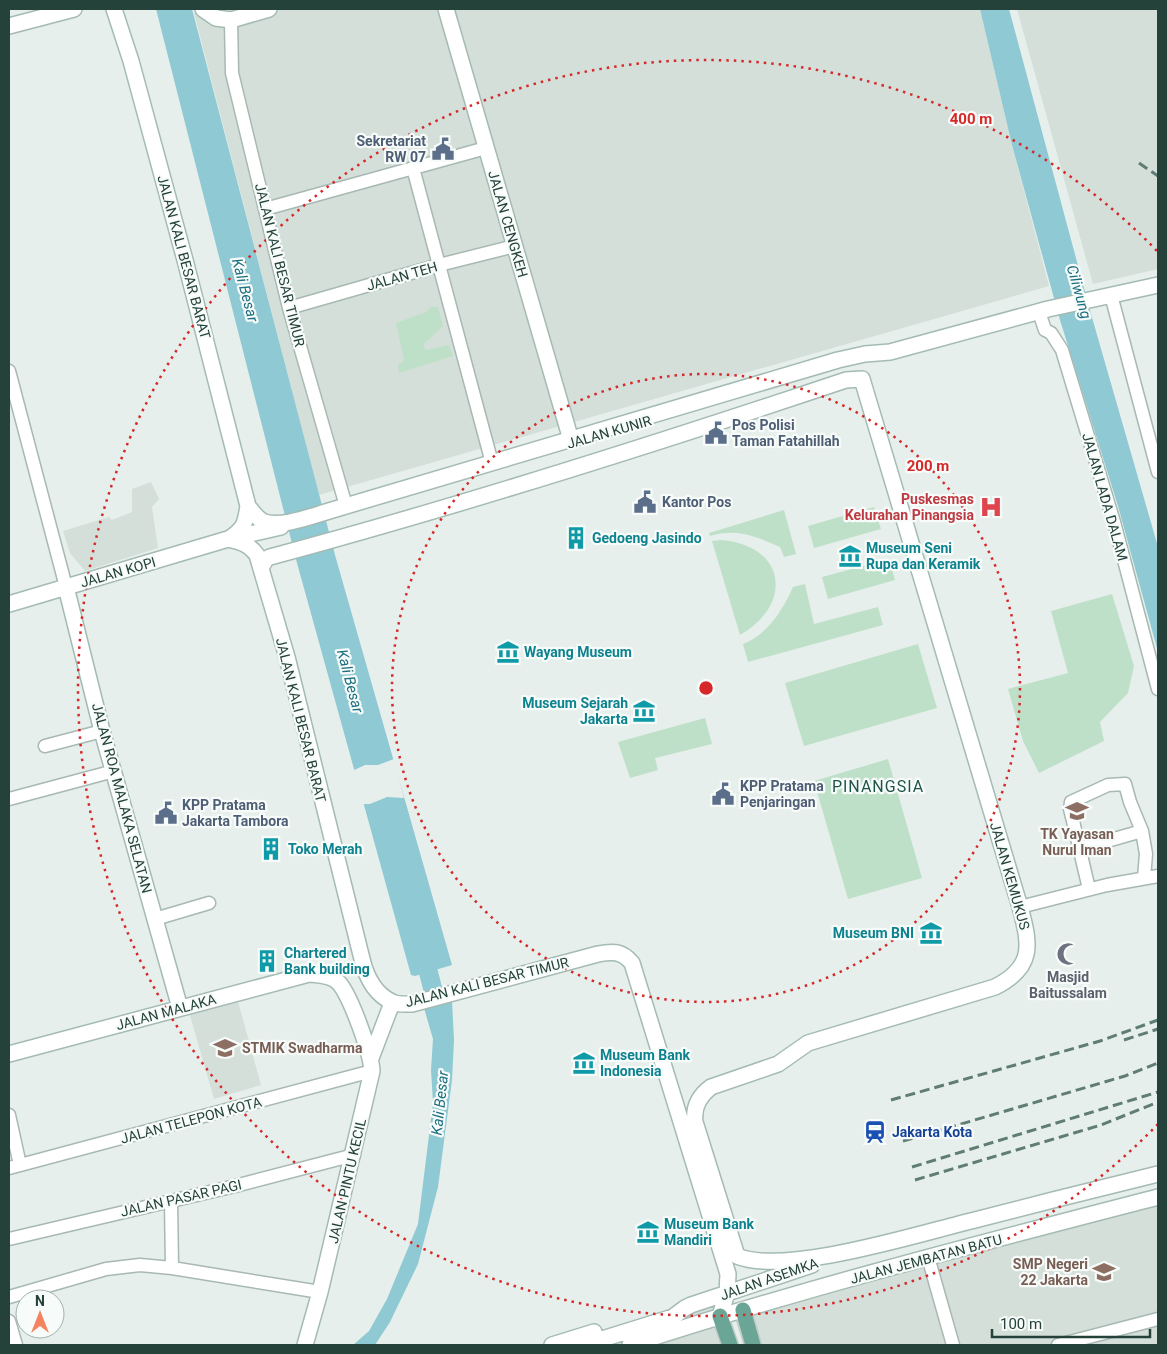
<svg xmlns="http://www.w3.org/2000/svg" width="1167" height="1354" viewBox="0 0 1167 1354" font-family="Roboto,sans-serif">
	<style>
		.built { fill: #d4dfda }
		.green { fill: #bfe0c8 }
		.water { fill: #8ec9d4 }
		.pier { fill: #e6efeb }
		.lines { fill: none; stroke-linecap: round; stroke-linejoin: round }
		.river { stroke: #8ec9d4; stroke-width: 19 }
		.street-casing { stroke: #a8b8b2; stroke-width: 15 }
		.secondary-casing { stroke: #a4bbb3; stroke-width: 18 }
		.primary-casing { stroke: #c2cac8; stroke-width: 18 }
		.street { stroke: #fff; stroke-width: 12 }
		.secondary { stroke: #fff; stroke-width: 15 }
		.primary { stroke: #6aa596; stroke-width: 15 }
		.rail { stroke: #5f7d75; stroke-width: 3; stroke-dasharray: 10 5; stroke-linecap: butt }
		.ring { fill: none; stroke: #d62828; stroke-width: 2.5; stroke-dasharray: 2.5 5 }
		.labels { text-anchor: middle; dominant-baseline: central; stroke-width: 4.5; stroke-linejoin: round; paint-order: stroke }
		.service-label { font-size: 14px; font-weight: bold; fill: #4e5e75; stroke: #f7fbf9; text-anchor: start }
		.street-label { font-size: 14px; fill: #24423a; stroke: #f7fbf9 }
		.health-label { font-size: 14px; font-weight: bold; fill: #be3a42; stroke: #f7fbf9; text-anchor: end }
		.culture-label { font-size: 14px; font-weight: bold; fill: #0d838f; stroke: #f7fbf9; text-anchor: start }
		.education-label { font-size: 14px; font-weight: bold; fill: #785e54; stroke: #f7fbf9 }
		.worship-label { font-size: 14px; font-weight: bold; fill: #5b616d; stroke: #f7fbf9 }
		.transit-label { font-size: 14px; font-weight: bold; fill: #164399; stroke: #f7fbf9; text-anchor: start }
		.water-label { font-size: 15px; font-style: italic; fill: #1c6f80; stroke: #f7fbf9 }
		.quarter-label { font-size: 16px; letter-spacing: 1px; fill: #1f5548; stroke: #f7fbf9 }
		.centre { fill: #d62828; stroke: #f7fbf9; stroke-width: 2.5 }
		.ring-label { font-size: 15px; text-anchor: middle; font-weight: bold; fill: #d62828; stroke: #f7fbf9; stroke-width: 4.5; stroke-linejoin: round; paint-order: stroke }
	</style>
	<rect width="100%" height="100%" fill="#e6efeb"/>
	<path class="built" d="M 235,9 L 980,9 L 1012,145 L 1049,286 L 319,495 L 194,13 L 217,14 Z
		M 1017,9 L 1158,9 L 1158,269 L 1093,284 Z
		M 151,482 L 159,499 L 152,507 L 158,548 L 85,571 L 70,553 L 63,531 L 102,519 L 109,517 L 112,520 L 132,512 L 132,489 Z
		M 237,998 L 261,1085 L 214,1099 L 189,1012 Z
		M 1158,1197 L 1158,1345 L 743,1345 L 733,1312 Z
		M 711,1298 L 726,1345 L 555,1345 L 620,1324 Z"/>
	<path class="green" d="M 431,307 L 438,307 L 443,326 L 423,345 L 426,350 L 449,345 L 453,356 L 399,373 L 398,365 L 404,360 L 396,323 L 426,312 Z
		M 874,507 L 881,529 L 814,548 L 808,526 Z
		M 784,510 L 796,554 L 784,557 L 780,547 C 755,536 737,528 710,536 L 709,533 Z
		M 721,540 C 786,545 794,604 740,635 L 712,541 Z
		M 889,559 L 895,580 L 828,599 L 822,577 Z
		M 805,584 L 814,624 L 878,607 L 883,625 L 748,662 L 743,644 C 768,634 782,611 793,587 Z
		M 1112,594 L 1134,666 L 1128,693 L 1100,722 L 1104,741 L 1039,773 L 1023,741 L 1008,689 L 1068,673 L 1051,611 Z
		M 918,644 L 937,708 L 804,746 L 785,683 Z
		M 705,718 L 712,744 L 655,758 L 658,770 L 630,778 L 618,742 Z
		M 888,759 L 922,878 L 848,899 L 814,781 Z"/>
	<path class="water" d="M 156,9 L 192,9 L 335,555 L 452,965 L 415,976 L 411,975 L 297,563 Z
		M 980,9 L 1009,9 L 1091,314 L 1158,547 L 1158,652 L 1118,506 L 1060,320 L 1012,145 Z
		M 452,1001 L 454,1040 L 452,1080 L 438,1187 L 418,1264 L 390,1322 L 375,1345 L 353,1345 L 369,1331 L 387,1299 L 418,1224 L 433,1103 L 431,1070 L 433,1039 L 424,1008 Z"/>
	<path class="pier" d="M 394,759 L 404,798 L 387,797 L 370,804 L 361,804 L 352,771 L 365,765 L 378,765 Z"/>
	<g class="lines">
		<path class="river" d="M 422,947 L 433,990 L 437,1015"/>
		<defs>
			<path id="street" d="M 231,20 L 232,73 L 289,308 L 346,506
				M 413,168 L 492,463
				M 265,209 L 486,148
				M 1111,295 L 1158,472
				M 289,308 L 439,265 L 515,246
				M 1039,312 L 1045,330 L 1051,333 L 1062,350 L 1114,522 L 1158,689
				M 9,371 L 66,587
				M 45,746 L 102,731
				M 9,799 L 114,771
				M 1079,849 L 1142,831
				M 1089,889 L 1073,821 L 1070,809 L 1071,802 L 1108,785 L 1125,784 L 1130,802 L 1142,831 L 1146,854 L 1144,878
				M 1020,907 L 1107,885 L 1158,876
				M 155,919 L 209,903
				M 9,1115 L 20,1165
				M 9,1168 L 372,1071
				M 171,1201 L 172,1268
				M 9,1239 L 235,1186 L 354,1155
				M 928,1257 L 953,1345
				M 9,1297 L 106,1269 L 140,1265 L 172,1268 L 320,1292
				M 9,1321 L 16,1345
				M 1058,1345 L 1158,1319"/>
			<path id="secondary" d="M 114,9 L 131,61 L 185,260 L 248,506 C 252,511 256,517 262,521 C 278,529 312,516 329,511 L 838,360 L 865,354 L 890,352 L 1048,309 L 1158,285
				M 203,9 L 216,18 L 231,20 L 269,9
				M 446,9 L 571,440
				M 9,26 L 74,9
				M 228,539 C 241,542 249,544 257,555 L 287,657 L 362,959 C 366,976 375,994 392,1002 C 398,1005 406,1004 412,1004 L 598,954 C 613,951 622,951 632,963 L 728,1274 L 727,1293 L 720,1316
				M 229,539 C 245,528 245,524 248,506
				M 261,568 L 266,559 L 270,557 C 464,505 655,444 846,380 L 862,379 L 1020,907 C 1030,944 1035,967 995,987 L 808,1043 L 778,1064 L 711,1087 C 699,1096 693,1107 695,1122 L 737,1256 C 784,1276 918,1234 971,1221 C 1033,1205 1096,1189 1158,1174
				M 66,587 L 102,731 L 180,1008
				M 9,604 L 228,539 L 281,527
				M 9,1054 L 309,974 C 319,975 332,975 339,983 C 351,997 371,1053 372,1071 L 320,1292 L 305,1345
				M 371,1058 L 392,1003
				M 552,1345 L 594,1332
				M 583,1345 L 673,1317 L 685,1308 L 691,1305 L 812,1265
				M 630,1345 C 804,1288 981,1243 1158,1197"/>
			<path id="primary" d="M 743,1310 L 753,1345
				M 720,1316 L 730,1345"/>
		</defs>
		<use href="#street" class="street-casing"/>
		<use href="#secondary" class="secondary-casing"/>
		<use href="#primary" class="primary-casing"/>
		<use href="#street" class="street"/>
		<use href="#secondary" class="secondary"/>
		<use href="#primary" class="primary"/>
		<path class="rail" d="M 1139,163 L 1158,176
			M 1124,1040 L 1158,1029
			M 891,1100 L 1100,1041 L 1158,1020
			M 903,1141 L 1125,1076 L 1158,1063
			M 912,1167 L 1158,1092
			M 915,1180 L 1101,1125 L 1158,1102"/>
	</g>
	<g class="ring">
		<circle cx="706" cy="688" r="314"/>
		<path d="M1158 1124A628 628 0 1 1 1158 252"/>
	</g>
	<defs>
		<symbol id="civic-bare" viewBox="-9 -9 18 18"><path d="M-.6-6.5H3V-4.5H.6V-3L4-1V1h2V6H-6V1h2V-1L-.6-3ZM-1.2 2.5V6h2.4V2.5Z" fill="#5c6f8a" stroke="#f7fbf9" stroke-width="2.5" paint-order="stroke"/></symbol>
		<symbol id="hospital-bare" viewBox="-9 -9 18 18"><path d="M-5-5h3v3.5h4V-5h3V5h-3V1.5h-4V5h-3Z" fill="#e0444e" stroke="#f7fbf9" stroke-width="2.5" paint-order="stroke"/></symbol>
		<symbol id="building-bare" viewBox="-9 -9 18 18"><path d="M-4-6H4V6H1V3H-1V6H-4ZM-2.5-4.3h1.7v1.8h-1.7ZM.8-4.3h1.7v1.8H.8ZM-2.5-1h1.7V.8h-1.7ZM.8-1h1.7V.8H.8Z" fill="#0f9aa8" stroke="#f7fbf9" stroke-width="2.5" paint-order="stroke"/></symbol>
		<symbol id="museum-bare" viewBox="-9 -9 18 18"><path d="M0-6L6-3V-2H-6V-3ZM-5-1h2V3h-2ZM-1-1h2V3h-2ZM3-1h2V3H3ZM-6 4H6V6H-6Z" fill="#0f9aa8" stroke="#f7fbf9" stroke-width="2.5" paint-order="stroke"/></symbol>
		<symbol id="school-bare" viewBox="-9 -9 18 18"><path d="M0-5L7-2L0 1L-7-2ZM-4 1L0 2.5L4 1V4Q0 6-4 4Z" fill="#8d6e63" stroke="#f7fbf9" stroke-width="2.5" paint-order="stroke"/></symbol>
		<symbol id="mosque-bare" viewBox="-9 -9 18 18"><path d="M3.5-4.9A6 6 0 1 0 3.5 4.9A5 5 0 1 1 3.5-4.9Z" fill="#6b7280" stroke="#f7fbf9" stroke-width="2.5" paint-order="stroke"/></symbol>
		<symbol id="university-bare" viewBox="-9 -9 18 18"><path d="M0-5L7-2L0 1L-7-2ZM-4 1L0 2.5L4 1V4Q0 6-4 4Z" fill="#8d6e63" stroke="#f7fbf9" stroke-width="2.5" paint-order="stroke"/></symbol>
		<symbol id="station-bare" viewBox="-9 -9 18 18"><path d="M-3-6H3Q5-6 5-4V2Q5 4 3 4L4.5 6H3L1.5 4h-3L-3 6H-4.5L-3 4Q-5 4-5 2V-4Q-5-6-3-6ZM-3.5-4v3h7v-3ZM-3.5 1v1.5H-2V1ZM2 1v1.5H3.5V1Z" fill="#1a4fb4" stroke="#f7fbf9" stroke-width="2.5" paint-order="stroke"/></symbol>
	</defs>
	<g fill-rule="evenodd">
		<use href="#civic-bare" x="427" y="133" width="32" height="32"/>
		<use href="#civic-bare" x="700" y="417" width="32" height="32"/>
		<use href="#civic-bare" x="629" y="486" width="32" height="32"/>
		<use href="#hospital-bare" x="975" y="491" width="32" height="32"/>
		<use href="#building-bare" x="560" y="522" width="32" height="32"/>
		<use href="#museum-bare" x="834" y="540" width="32" height="32"/>
		<use href="#museum-bare" x="492" y="636" width="32" height="32"/>
		<use href="#museum-bare" x="628" y="695" width="32" height="32"/>
		<use href="#civic-bare" x="707" y="778" width="32" height="32"/>
		<use href="#school-bare" x="1061" y="795" width="32" height="32"/>
		<use href="#civic-bare" x="150" y="797" width="32" height="32"/>
		<use href="#building-bare" x="255" y="833" width="32" height="32"/>
		<use href="#museum-bare" x="915" y="917" width="32" height="32"/>
		<use href="#mosque-bare" x="1052" y="938" width="32" height="32"/>
		<use href="#building-bare" x="251" y="945" width="32" height="32"/>
		<use href="#university-bare" x="209" y="1032" width="32" height="32"/>
		<use href="#museum-bare" x="568" y="1047" width="32" height="32"/>
		<use href="#station-bare" x="859" y="1116" width="32" height="32"/>
		<use href="#museum-bare" x="632" y="1216" width="32" height="32"/>
		<use href="#school-bare" x="1088" y="1256" width="32" height="32"/>
	</g>
	<g class="labels">
		<g class="service-label">
			<text x="426" y="141" text-anchor="end">Sekretariat<tspan x="426" dy="16">RW 07</tspan></text>
			<text x="732" y="425">Pos Polisi<tspan x="732" dy="16">Taman Fatahillah</tspan></text>
			<text x="662" y="502">Kantor Pos</text>
			<text x="740" y="786">KPP Pratama<tspan x="740" dy="16">Penjaringan</tspan></text>
			<text x="182" y="805">KPP Pratama<tspan x="182" dy="16">Jakarta Tambora</tspan></text>
		</g>
		<g class="street-label">
			<text transform="translate(508 224) rotate(74)">JALAN CENGKEH</text>
			<text transform="translate(184 257) rotate(75)">JALAN KALI BESAR BARAT</text>
			<text transform="translate(280 265) rotate(76)">JALAN KALI BESAR TIMUR</text>
			<text transform="translate(402 276) rotate(-16)">JALAN TEH</text>
			<text transform="translate(609 432) rotate(-16)">JALAN KUNIR</text>
			<text transform="translate(1105 497) rotate(74)">JALAN LADA DALAM</text>
			<text transform="translate(118 572) rotate(-16)">JALAN KOPI</text>
			<text transform="translate(301 720) rotate(76)">JALAN KALI BESAR BARAT</text>
			<text transform="translate(122 798) rotate(75)">JALAN ROA MALAKA SELATAN</text>
			<text transform="translate(1010 876) rotate(74)">JALAN KEMUKUS</text>
			<text transform="translate(487 982) rotate(-14)">JALAN KALI BESAR TIMUR</text>
			<text transform="translate(166 1012) rotate(-15)">JALAN MALAKA</text>
			<text transform="translate(191 1120) rotate(-15)">JALAN TELEPON KOTA</text>
			<text transform="translate(347 1181) rotate(-77)">JALAN PINTU KECIL</text>
			<text transform="translate(181 1198) rotate(-13)">JALAN PASAR PAGI</text>
			<text transform="translate(926 1259) rotate(-15)">JALAN JEMBATAN BATU</text>
			<text transform="translate(769 1279) rotate(-19)">JALAN ASEMKA</text>
		</g>
		<g class="health-label">
			<text x="974" y="499">Puskesmas<tspan x="974" dy="16">Kelurahan Pinangsia</tspan></text>
		</g>
		<g class="culture-label">
			<text x="592" y="538">Gedoeng Jasindo</text>
			<text x="866" y="548">Museum Seni<tspan x="866" dy="16">Rupa dan Keramik</tspan></text>
			<text x="524" y="652">Wayang Museum</text>
			<text x="628" y="703" text-anchor="end">Museum Sejarah<tspan x="628" dy="16">Jakarta</tspan></text>
			<text x="288" y="849">Toko Merah</text>
			<text x="914" y="933" text-anchor="end">Museum BNI</text>
			<text x="284" y="953">Chartered<tspan x="284" dy="16">Bank building</tspan></text>
			<text x="600" y="1055">Museum Bank<tspan x="600" dy="16">Indonesia</tspan></text>
			<text x="664" y="1224">Museum Bank<tspan x="664" dy="16">Mandiri</tspan></text>
		</g>
		<g class="education-label">
			<text x="1077" y="834">TK Yayasan<tspan x="1077" dy="16">Nurul Iman</tspan></text>
			<text x="242" y="1048" text-anchor="start">STMIK Swadharma</text>
			<text x="1088" y="1264" text-anchor="end">SMP Negeri<tspan x="1088" dy="16">22 Jakarta</tspan></text>
		</g>
		<g class="worship-label">
			<text x="1068" y="977">Masjid<tspan x="1068" dy="16">Baitussalam</tspan></text>
		</g>
		<g class="transit-label">
			<text x="892" y="1132">Jakarta Kota</text>
		</g>
		<g class="water-label">
			<text transform="translate(245 290) rotate(75)">Kali Besar</text>
			<text transform="translate(1079 292) rotate(74)">Ciliwung</text>
			<text transform="translate(350 681) rotate(75)">Kali Besar</text>
			<text transform="translate(440 1103) rotate(-84)">Kali Besar</text>
		</g>
		<g class="quarter-label">
			<text x="878" y="786">PINANGSIA</text>
		</g>
	</g>
	<circle cx="706" cy="688" r="8" class="centre"/>
	<g class="ring-label">
		<text x="971" y="124">400 m</text>
		<text x="928" y="471">200 m</text>
	</g>
	<rect width="1167" height="1354" fill="none" stroke="#24423a" stroke-width="20"/>
	<g transform="translate(40 1314)"><circle r="24" fill="#f7fbf9" stroke="#a3b1ad"/>
	<path d="M0-4L9 19L0 12L-9 19Z" fill="#f4845f"/>
	<text y="-8" font-size="14" font-weight="bold" text-anchor="middle" fill="#24423a">N</text>
	</g>
	<path d="M992 1329v8h158v-8" fill="none" stroke="#24423a" stroke-width="2.5"/>
	<text x="1000" y="1329" font-size="15" fill="#24423a" stroke="#f7fbf9" stroke-width="4" paint-order="stroke">100 m</text>
</svg>
